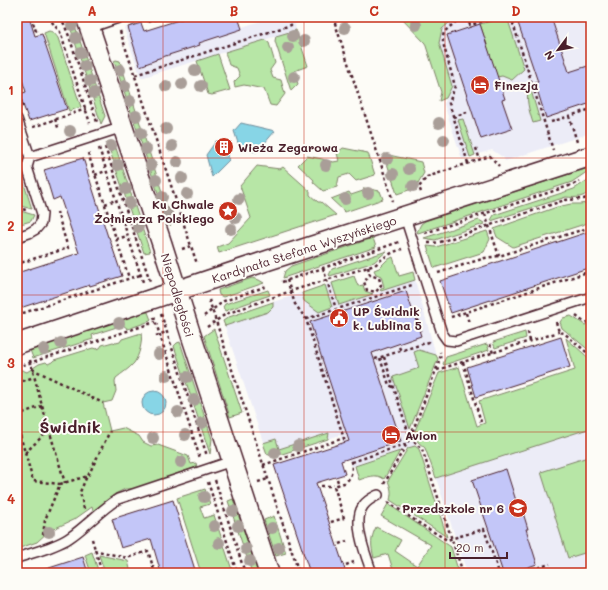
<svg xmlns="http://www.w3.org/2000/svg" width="608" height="590" viewBox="0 0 608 590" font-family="Mali,sans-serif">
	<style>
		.built { fill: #ececf7 }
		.green { fill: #b7e6a6; stroke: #808268 }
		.water { fill: #87d5e6; stroke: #6f8c9b }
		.building { fill: #c3c6f8; stroke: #4a1f2b }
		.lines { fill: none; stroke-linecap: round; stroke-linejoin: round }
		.service-casing { stroke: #4a1f2b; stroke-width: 12 }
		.minor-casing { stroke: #4a1f2b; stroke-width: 22 }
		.path { stroke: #4a1f2b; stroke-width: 2.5; stroke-dasharray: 3 3; stroke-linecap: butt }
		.service { stroke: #fdfcf7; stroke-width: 9 }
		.minor { stroke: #fdfcf7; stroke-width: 19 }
		.tree { fill: #a99e98 }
		.grid { fill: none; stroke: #c8321e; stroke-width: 1; stroke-opacity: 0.55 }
		.labels { text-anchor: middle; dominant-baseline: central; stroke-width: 4; stroke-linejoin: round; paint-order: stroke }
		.poi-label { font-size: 12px; font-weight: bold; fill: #4a1f2b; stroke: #fdfcf7; text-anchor: start }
		.street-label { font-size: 12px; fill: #4a1f2b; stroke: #fdfcf7 }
		.district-label { font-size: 16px; font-weight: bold; fill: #4a1f2b; stroke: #fdfcf7 }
		.neatline { fill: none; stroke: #c8321e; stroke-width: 1.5 }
		.grid-label { font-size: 13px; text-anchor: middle; font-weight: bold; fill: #c8321e }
	</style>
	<rect width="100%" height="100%" fill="#fdfcf7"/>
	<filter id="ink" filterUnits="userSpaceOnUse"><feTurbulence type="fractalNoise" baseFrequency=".025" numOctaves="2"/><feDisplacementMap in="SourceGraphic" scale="8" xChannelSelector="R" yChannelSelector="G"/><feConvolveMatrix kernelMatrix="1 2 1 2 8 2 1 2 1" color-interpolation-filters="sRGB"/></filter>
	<g filter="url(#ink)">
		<path class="built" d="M 273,17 L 316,17 L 295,24 L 296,30 L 141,78 L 124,28 L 141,23 L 154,61 L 156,60 L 156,59 L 199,45 L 199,43 L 242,29 L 242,27 Z
			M 456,17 L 591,17 L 591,133 L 505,161 L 504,158 L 492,150 L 462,159 L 444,104 L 452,86 L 439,43 L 442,29 Z
			M 415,280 L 436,355 L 420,368 L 393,377 L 415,446 L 351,467 L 340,435 L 273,457 L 267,454 L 223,321 L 229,317 L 273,302 L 332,283 L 339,305 Z
			M 591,428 L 591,573 L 467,573 L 436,478 Z"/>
		<path class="green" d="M 67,17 L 72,17 L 105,116 L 101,124 Z
			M 400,17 L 456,17 L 442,29 L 439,43 L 452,86 L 446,98 L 439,101 L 441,92 L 425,43 Z
			M 507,17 L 524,69 L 512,80 L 502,76 L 497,77 L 480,24 Z
			M 296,30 L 308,66 L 294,71 L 298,84 L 291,91 L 275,41 L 276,36 Z
			M 49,31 C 54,32 55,34 58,38 L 81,107 L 69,111 L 44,33 Z
			M 265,40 L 269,43 L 275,63 L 270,70 L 273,78 L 281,80 L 285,94 L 276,106 L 270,105 L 264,89 L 244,85 L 235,87 L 234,82 L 240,76 L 237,68 L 229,65 L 225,52 Z
			M 218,54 L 230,90 L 212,95 L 208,94 L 197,61 Z
			M 116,60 L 120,61 L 172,223 L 170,226 L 168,223 L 114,61 Z
			M 530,87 L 540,121 L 533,123 C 530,114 524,95 530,87 Z
			M 463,119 L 475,155 L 470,157 L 458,120 Z
			M 107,142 L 115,145 L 150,252 L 144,253 Z
			M 343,148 L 368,153 L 375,175 L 356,181 L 349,174 L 339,177 L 337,187 L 323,191 L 313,182 L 314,180 L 298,165 L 307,156 L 322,159 L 333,162 L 339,161 L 337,153 Z
			M 384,154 L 421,162 L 424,173 L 415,188 L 397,194 Z
			M 257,166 L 280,169 L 283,167 L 310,191 L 310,195 L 318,202 L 321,202 L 336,215 L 219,253 L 217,247 L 228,243 L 251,218 L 240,186 Z
			M 585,169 L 591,169 L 572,182 L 418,233 L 417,232 L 421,224 L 425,221 Z
			M 21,174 L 32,209 L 17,205 L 17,175 Z
			M 591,178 L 591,191 C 582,198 577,198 566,197 L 491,221 L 491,220 L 494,215 L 574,189 Z
			M 364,188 L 380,191 L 383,199 L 345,212 L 331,199 L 349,192 L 351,195 L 363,191 Z
			M 591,200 L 591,222 L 513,247 L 497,237 L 494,229 L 557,207 L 571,204 L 580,204 L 586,203 Z
			M 17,210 L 34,215 L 31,221 L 17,225 Z
			M 479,220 L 484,223 L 484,224 L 435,240 L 424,238 Z
			M 487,231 L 490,239 L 484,252 L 434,268 L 427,246 L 436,247 Z
			M 373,238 L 376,247 L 283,278 L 285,271 L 291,266 Z
			M 387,251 L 374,262 L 330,276 L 329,275 L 332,269 Z
			M 393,257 L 399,276 L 413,272 L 415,280 L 381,291 L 380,290 L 384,287 L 381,276 L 376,274 L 374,270 L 379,268 L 387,260 Z
			M 354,276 L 358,286 L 363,285 L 365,291 L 373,294 L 339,305 L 332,283 Z
			M 252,278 L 259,280 L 264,283 L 223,297 L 219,295 L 218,290 Z
			M 325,285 L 332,307 L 319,312 L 304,301 L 302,293 Z
			M 268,290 L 270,295 L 225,311 L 223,307 L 225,304 Z
			M 273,302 L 273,307 L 268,312 L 225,326 L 223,321 L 229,317 Z
			M 145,312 L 148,312 L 151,320 L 150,321 L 128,329 L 123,325 L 92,335 L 93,339 L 33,358 L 30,350 Z
			M 571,316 L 585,325 L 591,323 L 591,352 L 562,328 L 560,322 L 563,318 Z
			M 214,329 L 242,413 L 230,417 L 204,336 Z
			M 525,332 L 526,338 L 495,348 L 493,342 Z
			M 141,333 C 143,341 139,356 134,363 C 129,369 122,373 116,378 L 115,381 L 116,391 L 112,401 L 103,403 L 110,431 L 123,428 L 139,436 L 143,442 L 151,446 L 158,445 L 188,456 L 191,464 L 196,463 L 197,467 L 133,489 L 125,489 L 115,494 L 93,511 L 92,507 L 75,519 L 49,531 L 37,542 L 17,549 L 17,371 L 22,370 L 27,372 L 39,364 L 46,362 L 48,364 L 52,362 L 54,360 L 93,348 L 96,349 L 100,348 L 102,345 L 113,342 L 116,343 L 120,342 L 122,339 Z
			M 566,338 L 591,360 L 591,428 L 436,478 L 425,448 L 418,442 L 414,433 L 439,373 L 459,367 L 477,426 L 485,423 L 479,401 L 575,370 Z
			M 180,342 L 212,439 L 210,454 L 174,346 L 177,343 Z
			M 487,344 L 489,350 L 444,365 L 443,364 L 446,357 Z
			M 419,350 L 436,355 L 438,359 L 410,429 L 393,377 L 419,368 L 414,352 Z
			M 329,433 L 328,439 L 273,457 L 267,454 L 263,443 L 276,439 L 279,449 Z
			M 415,446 L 419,449 L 447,537 L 390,500 C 392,492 391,488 388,481 L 408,448 Z
			M 400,451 L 384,479 C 376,473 368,477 359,480 L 355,466 Z
			M 591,456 L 591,551 L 568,558 L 541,472 Z
			M 205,489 L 210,504 L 200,507 L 204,518 L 214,515 L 233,573 L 201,573 L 177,498 Z
			M 233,499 L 258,573 L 252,573 L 228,501 Z
			M 388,504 L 451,547 L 459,573 L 394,573 L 388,554 L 374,558 C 371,546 370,539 376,527 L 401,540 L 395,551 L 417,566 L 431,545 L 381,516 Z
			M 274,516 L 286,553 L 276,556 L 264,520 Z
			M 92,552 L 99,573 L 91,573 L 85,555 Z
			M 99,555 L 128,561 L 131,573 L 105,573 Z"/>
		<path class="water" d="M 241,123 L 275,131 L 257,152 L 240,149 L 234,131 Z
			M 216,141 L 225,144 L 221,145 L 222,150 L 226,149 L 229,160 L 212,177 L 206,155 Z
			M142 403a12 12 0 1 1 24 0a12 12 0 1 1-24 0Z"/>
		<path class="building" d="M 17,17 L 29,17 L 35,36 L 42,34 L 67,109 L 29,121 L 19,94 L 26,92 L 17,64 Z
			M 188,17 L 238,17 L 242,29 L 199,43 L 200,45 L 156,59 L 156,60 L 140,66 L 128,27 L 141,23 L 144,31 Z
			M 516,17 L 551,17 L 569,72 L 591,65 L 591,103 L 546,118 L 535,83 L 538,82 Z
			M 480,24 L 505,99 L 502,100 L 512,129 L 481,139 L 447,35 Z
			M 83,158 L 108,237 L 109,237 L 122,276 L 90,286 L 90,285 L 17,309 L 17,273 L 79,253 L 60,197 L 53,200 L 44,170 Z
			M 591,231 L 591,267 L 451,313 L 440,281 Z
			M 406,291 L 421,336 L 372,353 L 401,441 L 341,461 L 345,474 L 316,483 L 346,573 L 310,573 L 274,465 L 349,441 L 310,322 Z
			M 561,337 L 570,367 L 476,397 L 467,367 Z
			M 506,469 L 517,504 L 520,503 L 528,529 L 526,529 L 537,564 L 511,573 L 503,573 L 472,480 Z
			M 173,500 L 196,573 L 161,573 L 151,539 L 121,548 L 112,519 Z
			M 83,557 L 88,573 L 43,573 L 43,570 Z"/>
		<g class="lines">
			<defs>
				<path id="service" d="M 89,28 L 121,17
					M 17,119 L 30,157
					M 30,157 L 123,127
					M 405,217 L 442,333 L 447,340 L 456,341 L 591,297
					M 17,237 L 29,233 L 36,229 L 41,223 L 42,214 L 27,167 L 30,157
					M 17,558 C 34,552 54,548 69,538 C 87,526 100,510 118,499 L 232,461
					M 372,573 C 366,556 352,522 363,506 C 367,500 372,498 378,495"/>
				<path id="minor" d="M 86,17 L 162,244 L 191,335 L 269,573
					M 17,344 L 269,260 L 591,156"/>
			</defs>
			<use href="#service" class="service-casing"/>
			<use href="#minor" class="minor-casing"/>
			<path class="path" d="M 31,17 L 36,31 L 34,32
				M 48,17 L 60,32 L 90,123
				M 60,17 L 64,24 L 69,36 L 97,122
				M 145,17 L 147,22 L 161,17
				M 333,17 L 393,201
				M 461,17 L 444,32 L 443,37 L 443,43 L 455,86 L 449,103 L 468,163
				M 467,17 L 470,25 L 498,17
				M 511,17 L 553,150
				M 30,19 L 37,17
				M 480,19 L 486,17
				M 134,21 L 145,17
				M 120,31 L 197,264
				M 135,75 L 291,25 L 290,20 L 299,17
				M 17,88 L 23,107
				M 569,116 L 577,142
				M 453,117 L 467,112
				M 55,119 L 59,130
				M 551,122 L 591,109
				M 33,127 L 86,109
				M 105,147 L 150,281
				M 99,148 L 143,282
				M 476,148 L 480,160
				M 88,153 L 129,278
				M 95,175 L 106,171
				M 421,192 L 419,187 L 427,177 L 490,156 L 499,166
				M 105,204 L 116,200
				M 17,208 L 26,210
				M 485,214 L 499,256
				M 425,233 L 572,185 L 579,181
				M 116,239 L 128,236
				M 428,243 L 433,243 L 440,242 L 565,200 L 584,199 L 591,196
				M 182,249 L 191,246
				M 17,260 L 20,263 L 68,248 L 57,212
				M 368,267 L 370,275 L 364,282 L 367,290 L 376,292 L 381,285 L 379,278 L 370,275
				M 323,268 L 336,309
				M 438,273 L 485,258 L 499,256 L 591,227
				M 287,280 L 295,304 L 306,319 L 345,442
				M 282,282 L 399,242
				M 209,300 L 299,573
				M 421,312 L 415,314 L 421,331
				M 466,313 L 469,323
				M 161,314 L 207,456
				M 17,315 L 140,275
				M 204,316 L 224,301 L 267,286
				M 576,316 L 585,323 L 591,321
				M 17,317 L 19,325
				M 154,317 L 200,458
				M 451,317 L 591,271
				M 306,319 L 412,285
				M 556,322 L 559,332 L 564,333 L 591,356
				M 207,327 L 226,314 L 291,291 L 375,265 C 384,257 390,253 402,249
				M 528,332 L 530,341
				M 156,336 L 166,332
				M 490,344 L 493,353
				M 399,347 L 401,351
				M 384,357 L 410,438 L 422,449 L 463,573
				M 380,358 L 389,385 L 393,387
				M 375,359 L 432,341
				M 30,360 L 42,406 L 65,483
				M 463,362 L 481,422
				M 17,367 L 155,322
				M 32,369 L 103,403
				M 437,370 L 559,332
				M 17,383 L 34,377
				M 17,415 L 42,406
				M 17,424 L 33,481 L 60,484
				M 25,453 L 49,430
				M 352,462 L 406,444
				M 263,465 L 344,438
				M 337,479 L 339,485
				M 215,480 L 245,573
				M 208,482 L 237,573
				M 258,482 L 268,479
				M 384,484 L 410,438 L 436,370 L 441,355 L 440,352
				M 321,486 L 334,486
				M 388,502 L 422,525 L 447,540 L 484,529 L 499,573
				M 84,509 L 80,492 L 87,476
				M 344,518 L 334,486 C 337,485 341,484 344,483 C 353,478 353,467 350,458
				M 331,522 L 344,518
				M 43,535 L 45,520 L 60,484 L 88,476 L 110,431
				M 92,539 L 102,573
				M 339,544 L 347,541
				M 94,550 L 127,558 L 148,551 L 155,573
				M 346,565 L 354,562
				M 521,573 L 550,564"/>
			<use href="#service" class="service"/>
			<use href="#minor" class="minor"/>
		</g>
		<g class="tree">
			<circle cx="72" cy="25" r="6"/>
			<circle cx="416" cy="25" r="6"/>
			<circle cx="345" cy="28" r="6"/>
			<circle cx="293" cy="36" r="6"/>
			<circle cx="76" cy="38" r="6"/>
			<circle cx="304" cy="41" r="6"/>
			<circle cx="288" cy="48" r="6"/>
			<circle cx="81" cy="53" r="6"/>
			<circle cx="85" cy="66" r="6"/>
			<circle cx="120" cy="70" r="6"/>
			<circle cx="195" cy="70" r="6"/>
			<circle cx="294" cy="77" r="6"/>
			<circle cx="90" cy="81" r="6"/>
			<circle cx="182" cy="84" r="6"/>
			<circle cx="125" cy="86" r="6"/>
			<circle cx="166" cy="86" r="6"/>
			<circle cx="201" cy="86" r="6"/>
			<circle cx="94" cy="93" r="6"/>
			<circle cx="130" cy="101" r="6"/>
			<circle cx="136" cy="116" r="6"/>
			<circle cx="439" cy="123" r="6"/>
			<circle cx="166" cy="129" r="6"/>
			<circle cx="70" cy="131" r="6"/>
			<circle cx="141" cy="133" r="6"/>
			<circle cx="444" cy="140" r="6"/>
			<circle cx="111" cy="146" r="6"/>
			<circle cx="172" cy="146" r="6"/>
			<circle cx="146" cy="149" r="6"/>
			<circle cx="387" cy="159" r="6"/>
			<circle cx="177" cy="162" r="6"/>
			<circle cx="118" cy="165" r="6"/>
			<circle cx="151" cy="165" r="6"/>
			<circle cx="326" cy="165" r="6"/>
			<circle cx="409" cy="169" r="6"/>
			<circle cx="393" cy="174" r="6"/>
			<circle cx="182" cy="178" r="6"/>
			<circle cx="156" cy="180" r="6"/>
			<circle cx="413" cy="186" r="6"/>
			<circle cx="126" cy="189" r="6"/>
			<circle cx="368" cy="193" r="6"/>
			<circle cx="187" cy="194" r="6"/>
			<circle cx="162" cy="197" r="6"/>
			<circle cx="239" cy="199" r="6"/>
			<circle cx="345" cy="199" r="6"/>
			<circle cx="130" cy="203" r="6"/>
			<circle cx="167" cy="213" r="6"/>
			<circle cx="236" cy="218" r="6"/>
			<circle cx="138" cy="227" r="6"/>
			<circle cx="231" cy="229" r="6"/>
			<circle cx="119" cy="323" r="6"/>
			<circle cx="61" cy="343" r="6"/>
			<circle cx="44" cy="349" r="6"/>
			<circle cx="159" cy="354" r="6"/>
			<circle cx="166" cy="376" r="6"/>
			<circle cx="187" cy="377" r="6"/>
			<circle cx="194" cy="400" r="6"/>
			<circle cx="178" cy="412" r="6"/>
			<circle cx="202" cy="423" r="6"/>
			<circle cx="185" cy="435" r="6"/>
			<circle cx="153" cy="438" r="6"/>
			<circle cx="298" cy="446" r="6"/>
			<circle cx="275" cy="453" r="6"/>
			<circle cx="181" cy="462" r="6"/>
			<circle cx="204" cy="497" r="6"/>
			<circle cx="233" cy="511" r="6"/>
			<circle cx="214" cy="526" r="6"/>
			<circle cx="238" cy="526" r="6"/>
			<circle cx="272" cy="528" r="6"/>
			<circle cx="49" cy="532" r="6"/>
			<circle cx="219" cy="543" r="6"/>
			<circle cx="279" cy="548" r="6"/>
			<circle cx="246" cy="549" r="6"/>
			<circle cx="250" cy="561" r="6"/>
		</g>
	</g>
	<path class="grid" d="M 163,17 L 163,573M 304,17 L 304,573M 445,17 L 445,573M 17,158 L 591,158M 17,295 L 591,295M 17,432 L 591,432"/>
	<defs>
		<symbol id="hotel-disc" viewBox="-11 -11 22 22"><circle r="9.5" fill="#c8321e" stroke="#fdfcf7"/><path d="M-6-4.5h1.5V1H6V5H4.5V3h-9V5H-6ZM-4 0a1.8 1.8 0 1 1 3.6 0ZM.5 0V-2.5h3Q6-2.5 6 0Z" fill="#fff"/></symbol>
		<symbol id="building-disc" viewBox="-11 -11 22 22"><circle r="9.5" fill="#c8321e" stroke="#fdfcf7"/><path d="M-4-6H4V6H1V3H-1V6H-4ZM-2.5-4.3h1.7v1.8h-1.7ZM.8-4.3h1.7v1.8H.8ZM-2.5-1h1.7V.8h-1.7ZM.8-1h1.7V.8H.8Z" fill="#fff"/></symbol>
		<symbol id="sight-disc" viewBox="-11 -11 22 22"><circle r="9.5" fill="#c8321e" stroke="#fdfcf7"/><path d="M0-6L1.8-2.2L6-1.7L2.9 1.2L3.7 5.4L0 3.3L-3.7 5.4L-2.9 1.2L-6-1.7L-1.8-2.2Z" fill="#fff"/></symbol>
		<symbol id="civic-disc" viewBox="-11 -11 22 22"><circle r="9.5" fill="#c8321e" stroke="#fdfcf7"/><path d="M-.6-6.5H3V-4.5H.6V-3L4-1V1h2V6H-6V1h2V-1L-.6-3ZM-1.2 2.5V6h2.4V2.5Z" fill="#fff"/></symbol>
		<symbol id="school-disc" viewBox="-11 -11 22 22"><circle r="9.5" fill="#c8321e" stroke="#fdfcf7"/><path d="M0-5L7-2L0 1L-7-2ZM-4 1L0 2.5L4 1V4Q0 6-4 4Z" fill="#fff"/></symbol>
	</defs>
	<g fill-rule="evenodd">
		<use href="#hotel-disc" x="469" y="74" width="22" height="22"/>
		<use href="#building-disc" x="213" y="136" width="22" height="22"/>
		<use href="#sight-disc" x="217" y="200" width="22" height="22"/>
		<use href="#civic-disc" x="328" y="307" width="22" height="22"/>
		<use href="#hotel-disc" x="380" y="424" width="22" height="22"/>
		<use href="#school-disc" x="507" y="497" width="22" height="22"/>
	</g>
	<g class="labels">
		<g class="poi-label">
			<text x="494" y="85">Finezja</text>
			<text x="238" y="147">Wieża Zegarowa</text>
			<text x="214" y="204" text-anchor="end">Ku Chwale<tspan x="214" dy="14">Żołnierza Polskiego</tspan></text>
			<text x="353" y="311">UP Świdnik<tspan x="353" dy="14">k. Lublina 5</tspan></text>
			<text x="405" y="435">Avion</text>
			<text x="504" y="508" text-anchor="end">Przedszkole nr 6</text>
		</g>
		<g class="street-label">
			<text transform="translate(304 249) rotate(-18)">Kardynała Stefana Wyszyńskiego</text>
			<text transform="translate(178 295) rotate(73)">Niepodległości</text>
		</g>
		<g class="district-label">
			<text x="70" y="426">Świdnik</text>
		</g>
	</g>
	<rect width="608" height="590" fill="none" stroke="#fdfcf7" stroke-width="44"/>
	<g transform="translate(558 50) rotate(238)" stroke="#fdfcf7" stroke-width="3" paint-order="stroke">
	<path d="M0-3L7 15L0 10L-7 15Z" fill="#4a1f2b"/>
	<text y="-6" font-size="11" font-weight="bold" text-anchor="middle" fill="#4a1f2b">N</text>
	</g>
	<path d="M450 552v6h57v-6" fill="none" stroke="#4a1f2b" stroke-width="2"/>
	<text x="456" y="552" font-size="12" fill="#4a1f2b" stroke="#fdfcf7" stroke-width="3" paint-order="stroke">20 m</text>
	<rect x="22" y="22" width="564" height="546" class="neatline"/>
	<g class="grid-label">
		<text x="92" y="16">A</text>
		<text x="234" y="16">B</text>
		<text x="374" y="16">C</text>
		<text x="516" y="16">D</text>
		<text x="11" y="95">1</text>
		<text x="11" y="231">2</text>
		<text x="11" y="368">3</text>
		<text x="11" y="504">4</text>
	</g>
</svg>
